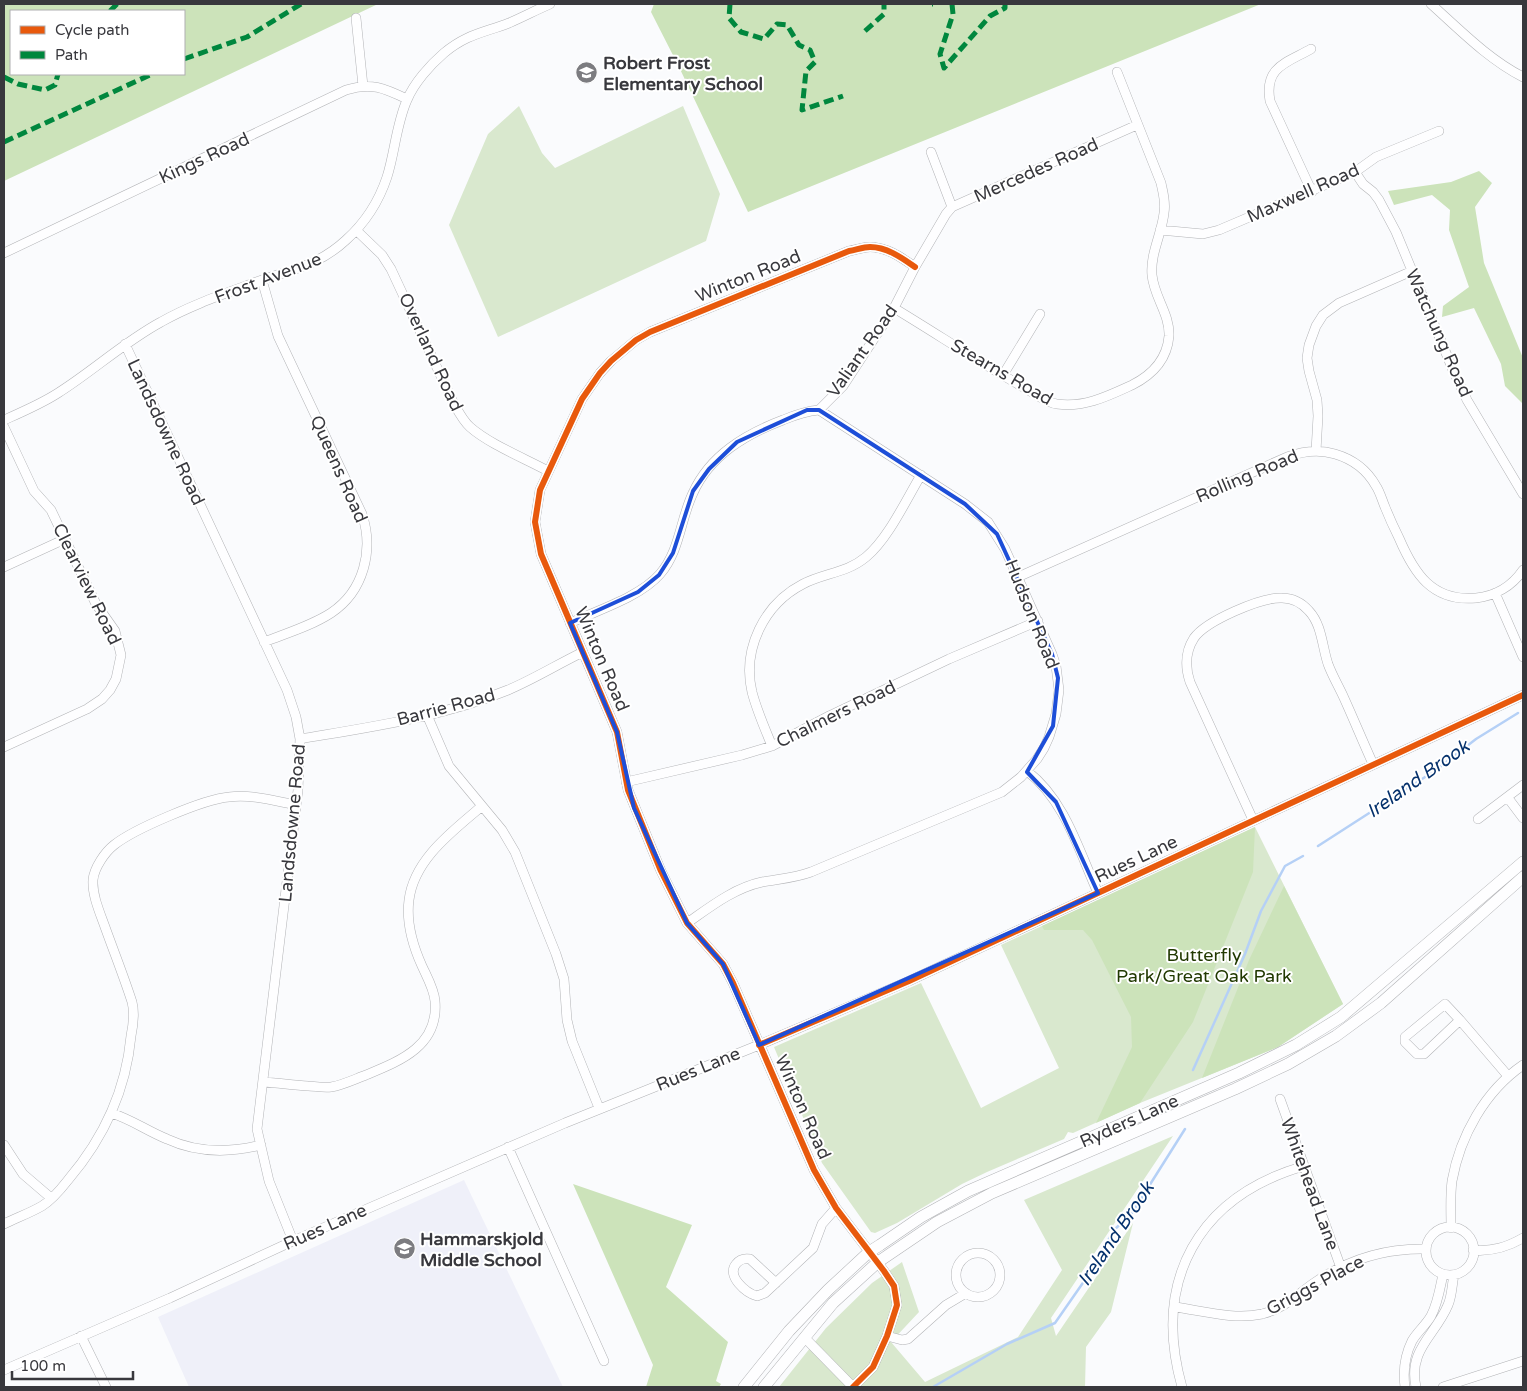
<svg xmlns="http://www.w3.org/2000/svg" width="1527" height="1391" viewBox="0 0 1527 1391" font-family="'Varela Round',sans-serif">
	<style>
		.built { fill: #eff0f9 }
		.green { fill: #d9e8ce }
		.forest { fill: #cce3ba; fill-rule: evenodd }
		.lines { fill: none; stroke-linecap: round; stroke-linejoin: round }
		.stream { stroke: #b5d0f6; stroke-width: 2.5 }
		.minor-casing { stroke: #b2b3b6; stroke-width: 10 }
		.major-casing { stroke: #b2b3b6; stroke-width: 12 }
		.minor { stroke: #fefeff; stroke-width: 9 }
		.major { stroke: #fefeff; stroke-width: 11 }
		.quiet { stroke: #00873e; stroke-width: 5; stroke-dasharray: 10 5; stroke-linecap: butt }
		.cycleway-casing { stroke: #fff; stroke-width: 9 }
		.cycleway { stroke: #e8590c; stroke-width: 6 }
		.marked { fill: none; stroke: #1d4ed8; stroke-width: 4; stroke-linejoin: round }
		.labels { text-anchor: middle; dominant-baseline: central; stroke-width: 4; stroke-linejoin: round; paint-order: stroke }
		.poi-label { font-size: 18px; font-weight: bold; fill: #38383d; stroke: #fff; text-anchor: start }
		.street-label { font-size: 18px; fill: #38383d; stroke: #fff }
		.park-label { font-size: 18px; fill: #213901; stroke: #fff }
		.water-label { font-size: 19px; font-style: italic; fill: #06326d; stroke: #fff }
	</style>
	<rect width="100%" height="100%" fill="#fafbfd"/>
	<path class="built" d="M 464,1180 L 563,1387 L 189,1387 L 158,1317 Z"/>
	<path class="green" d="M 519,106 L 542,153 L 555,168 L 683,106 L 720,194 L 706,241 L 498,337 L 449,225 L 488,134 Z
		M 1255,827 L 1343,1004 L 1278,1047 L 1140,1103 L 1073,1133 L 1068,1132 L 1064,1139 L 987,1172 L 962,1184 L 897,1223 L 875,1233 L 871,1232 L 822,1163 L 774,1047 L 921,983 L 981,1108 L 1059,1068 L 1001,945 Z
		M 1173,1136 L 1051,1318 L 1056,1336 L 1133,1223 L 1111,1312 L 1086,1347 L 1085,1387 L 779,1387 L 826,1328 L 872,1283 L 902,1262 L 919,1312 L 891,1342 L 925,1382 L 1018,1337 L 1062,1270 L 1024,1200 Z"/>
	<path class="forest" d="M 4,4 L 378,4 L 4,181 ZM 11,11 L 184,11 L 184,74 L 11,74 Z
		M 654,4 L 1261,4 L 748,212 L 679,67 L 651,12 Z
		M 1479,171 L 1492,183 L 1475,207 L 1484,263 L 1523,358 L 1523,404 L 1505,386 L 1501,364 L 1474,308 L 1442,317 L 1443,306 L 1469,287 L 1449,230 L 1450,210 L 1432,195 L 1394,205 L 1388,191 L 1451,182 Z
		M 1255,827 L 1253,872 L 1193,1022 L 1140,1103 L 1096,1123 L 1132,1047 L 1131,1017 L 1092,940 L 1083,930 L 1044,930 L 1042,926 Z
		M 1284,886 L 1343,1004 L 1278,1047 L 1202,1078 L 1249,960 Z
		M 573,1184 L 692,1225 L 666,1287 L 728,1342 L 716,1381 L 721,1384 L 719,1387 L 646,1387 L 653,1365 Z"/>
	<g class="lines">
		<path class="stream" d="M 1318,846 L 1436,770 L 1476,739 L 1518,713
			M 1193,1070 L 1245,954 L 1261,911 L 1285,866 L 1303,856
			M 933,1387 L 1007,1344 L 1055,1323 L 1087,1277 L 1114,1230 L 1132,1213 L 1185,1129"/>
		<defs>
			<path id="minor" d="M 1431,4 C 1460,30 1488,59 1523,77
				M 356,18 L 363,86
				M 1311,49 C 1286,63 1264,67 1270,101 L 1312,192
				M 931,152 L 952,207
				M 1355,172 L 1363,184 L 1373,192 L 1379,200 L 1396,232 L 1453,370 L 1467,400 L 1523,494
				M 356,230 L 382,255 L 391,269 L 453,402 C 458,411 463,421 470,427 C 489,444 526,459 548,471
				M 1160,230 L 1203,234 L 1219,230 L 1355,172 L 1376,157 L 1439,131
				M 4,253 L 346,90 C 371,82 384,88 407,99
				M 262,280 L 278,336 L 362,514 C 374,550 364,591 331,613 C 311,626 287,633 264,642
				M 894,308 C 937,334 979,362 1023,387 C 1033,392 1046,403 1057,404 C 1084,408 1108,396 1132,385 C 1152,375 1167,360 1169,336 C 1170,314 1154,297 1152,275 C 1150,254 1162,233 1164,213 C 1166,202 1163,193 1161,183 L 1117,72
				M 125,344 L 287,690 L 296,717 L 300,739 L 298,790 L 257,1129 L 269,1181 L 293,1241
				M 1003,375 L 1040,314
				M 4,420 C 22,412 41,404 58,393 C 93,371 124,342 161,322 C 189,306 221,295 251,284 C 287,270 316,268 346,240 C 365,223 379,201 387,177 C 395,152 396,125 407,100 C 414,83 430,65 444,53 C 467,34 483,33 509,23 C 523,17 536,10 550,4
				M 4,427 L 34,491 L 51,510 L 96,604 L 115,631 L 121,655 L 116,679 L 110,690 L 102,699 L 87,709 L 4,747
				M 1316,451 L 1318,416 L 1317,400 L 1309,371 L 1307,358 L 1309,345 L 1316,326 L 1323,315 L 1339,303 L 1412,271
				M 4,567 L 65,539
				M 1018,577 L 1287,457 C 1303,451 1319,449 1335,454 C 1352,459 1367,470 1376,486 C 1380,492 1382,500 1385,507 C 1389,517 1394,528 1399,538 C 1414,573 1432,602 1476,598 C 1495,596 1512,586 1523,570
				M 1495,593 L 1523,657
				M 570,623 C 598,610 640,597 660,574 C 680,551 680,520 693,493 C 710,455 746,434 783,420 C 795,415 806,411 819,410 L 843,386 L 894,308 L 915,267 L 946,214 L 952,207 L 1137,125
				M 427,715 L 449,766 L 502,830 L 515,852 L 556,954 L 564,979 L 567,1020 L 572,1041 L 599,1108
				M 300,739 C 370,727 442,717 508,690 C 534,679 558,664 583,652
				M 772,746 C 765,729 757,711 752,692 C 742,649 764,604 803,584 C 824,573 847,573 866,557 C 888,539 906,500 921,475
				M 1027,771 C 1065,800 1079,851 1098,893
				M 626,782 L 742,755 L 772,746 L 829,716 L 949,659 L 1038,621
				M 1508,798 L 1523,818
				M 1478,819 L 1523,785
				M 1253,820 L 1190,682 C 1185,667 1185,652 1194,638 C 1206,621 1261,597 1282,598 C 1292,598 1302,603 1309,611 C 1322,625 1322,646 1328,664 C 1332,675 1339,687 1344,698 C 1354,720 1363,742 1373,764
				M 687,923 C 710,907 734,888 762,882 C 778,879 795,878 811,872 L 1002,792 L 1021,777 L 1037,759 L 1044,748 L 1049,737 L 1056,714 L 1059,690 L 1056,666 L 1052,654 L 1005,549 L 988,522 L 965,504 L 819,410
				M 1445,1004 L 1460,1020 L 1424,1054 L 1417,1054 L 1405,1042 L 1405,1037 Z
				M 1460,1020 L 1508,1076
				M 263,1082 C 278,1083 293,1085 308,1086 C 315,1086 323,1088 331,1087 C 343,1085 355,1079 366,1075 C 400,1061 439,1046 435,1001 C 434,989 427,977 422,966 C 413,946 406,922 409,900 C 414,859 453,831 482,806
				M 1280,1099 L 1341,1268
				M 111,1113 C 131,1119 147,1131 167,1139 C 197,1153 229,1153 261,1145
				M 4,1145 L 23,1174 L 51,1198
				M 508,1147 L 604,1361
				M 4,1224 C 16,1218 30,1213 42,1206 C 52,1200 61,1189 68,1180 C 103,1139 126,1090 131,1036 C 133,1026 135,1013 132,1002 C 124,977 114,952 105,927 C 100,913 92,895 93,880 C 94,868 105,852 114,845 C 134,829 204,799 229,797 C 251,794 275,801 296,805
				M1426 1251a24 24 0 1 1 48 0a24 24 0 1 1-48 0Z
				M 1451,1228 C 1451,1212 1450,1196 1452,1181 C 1460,1136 1485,1091 1523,1065
				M 1473,1250 C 1492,1252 1507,1247 1523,1238
				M956 1275a22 22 0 1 1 44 0a22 22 0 1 1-44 0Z
				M 776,1283 L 750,1259 C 744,1258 740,1259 736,1264 C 726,1276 746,1293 757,1296 L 765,1293 L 813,1248 L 822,1224 L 836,1208
				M 1175,1307 C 1203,1311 1234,1320 1262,1314 C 1283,1309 1297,1295 1314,1283 C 1347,1260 1386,1248 1426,1249
				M 81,1336 L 106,1387
				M 887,1336 L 902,1340 L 908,1339 L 946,1305 L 966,1293
				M 805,1338 L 853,1387
				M 4,1370 L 170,1298 L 293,1241 L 565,1123 L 759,1045 L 909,981 L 1523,695
				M 853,1387 L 873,1367 L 887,1336 L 897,1305 L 894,1286 L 884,1271 L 836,1208 L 814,1170 L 733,983 L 723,964 L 687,923 L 661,871 L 628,790 L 617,732 L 541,554 L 535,522 L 540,490 L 582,399 L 600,373 L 611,361 L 636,340 L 650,332 L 849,251 C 856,250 863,247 870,247 C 887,247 902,258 915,267
				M 1182,1387 C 1152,1280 1198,1197 1304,1166
				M 1405,1387 C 1403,1372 1405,1355 1412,1341 C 1417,1332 1426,1325 1431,1316 C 1438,1303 1440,1288 1443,1274
				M 1416,1387 C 1408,1349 1435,1336 1448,1305 C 1452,1296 1452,1284 1454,1275
				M 1443,1387 L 1523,1361"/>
			<path id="major" d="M 744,1387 L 789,1331 L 828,1290 L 869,1252 L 880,1245 L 921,1217 L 968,1191 L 1239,1073 L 1296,1045 L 1341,1017 L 1523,862
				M 764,1387 L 833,1303 L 878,1262 L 937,1222 L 992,1193 L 1235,1089 L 1288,1064 L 1336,1036 L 1381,1003 L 1523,877"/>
		</defs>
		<use href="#minor" class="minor-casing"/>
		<use href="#major" class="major-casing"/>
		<use href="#minor" class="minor"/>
		<use href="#major" class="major"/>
		<path class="quiet" d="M 730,4 L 729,18 L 741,32 L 764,39 L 777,24 L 787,25 L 799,45 L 810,50 L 815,62 L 806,71 L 802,110 L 843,96
			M 932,4 L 933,4
			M 952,4 L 953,14 L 940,54 L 944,68 L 990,16 L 1005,8 L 1005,4
			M 110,11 L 117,4
			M 865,31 L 884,14 L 884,4
			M 184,59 L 247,37 L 301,4
			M 4,77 L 18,84 L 45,90 L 55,85 L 58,74
			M 4,142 L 152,74"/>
		<defs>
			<path id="cycleway" d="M 759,1045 L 909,981 L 1523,695
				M 853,1387 L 873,1367 L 887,1336 L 897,1305 L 894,1286 L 884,1271 L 836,1208 L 814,1170 L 733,983 L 723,964 L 687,923 L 661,871 L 628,790 L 617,732 L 541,554 L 535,522 L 540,490 L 582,399 L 600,373 L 611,361 L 636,340 L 650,332 L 849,251 C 856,250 863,247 870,247 C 887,247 902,258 915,267"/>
		</defs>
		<use href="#cycleway" class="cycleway-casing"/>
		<use href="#cycleway" class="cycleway"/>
	</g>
	<path class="marked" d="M 807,410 L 819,410 L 965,504 L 997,534 L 1052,654 L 1058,678 L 1053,726 L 1027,772 L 1056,802 L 1098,893 L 759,1045 L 723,964 L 687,923 L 634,808 L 617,732 L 570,623 L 638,592 L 659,575 L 673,553 L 693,491 L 709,469 L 737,442 Z"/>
	<defs>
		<symbol id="school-disc" viewBox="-11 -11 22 22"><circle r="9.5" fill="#7c7c80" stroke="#fff"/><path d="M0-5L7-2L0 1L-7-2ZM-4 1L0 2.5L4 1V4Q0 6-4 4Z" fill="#fff"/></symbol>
	</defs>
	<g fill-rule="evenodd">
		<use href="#school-disc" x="574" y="60" width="25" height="25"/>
		<use href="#school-disc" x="392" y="1236" width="25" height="25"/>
	</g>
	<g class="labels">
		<g class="poi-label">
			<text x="603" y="63">Robert Frost<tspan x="603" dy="21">Elementary School</tspan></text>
			<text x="420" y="1239">Hammarskjold<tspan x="420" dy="21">Middle School</tspan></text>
		</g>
		<g class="street-label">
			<text transform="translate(204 158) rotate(-25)">Kings Road</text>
			<text transform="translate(1036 170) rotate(-24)">Mercedes Road</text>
			<text transform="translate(1303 193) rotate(-24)">Maxwell Road</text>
			<text transform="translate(748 276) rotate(-22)">Winton Road</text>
			<text transform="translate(268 278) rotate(-21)">Frost Avenue</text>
			<text transform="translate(1439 333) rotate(66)">Watchung Road</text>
			<text transform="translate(862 351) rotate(-55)">Valiant Road</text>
			<text transform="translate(431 352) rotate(65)">Overland Road</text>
			<text transform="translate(1002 372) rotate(30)">Stearns Road</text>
			<text transform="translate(166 432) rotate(65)">Landsdowne Road</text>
			<text transform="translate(339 469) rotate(66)">Queens Road</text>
			<text transform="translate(1247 476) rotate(-23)">Rolling Road</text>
			<text transform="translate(87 584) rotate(64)">Clearview Road</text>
			<text transform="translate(1032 614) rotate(68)">Hudson Road</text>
			<text transform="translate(602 659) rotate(67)">Winton Road</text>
			<text transform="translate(446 707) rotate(-15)">Barrie Road</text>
			<text transform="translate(836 714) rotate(-26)">Chalmers Road</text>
			<text transform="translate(292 823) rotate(-85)">Landsdowne Road</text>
			<text transform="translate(1136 859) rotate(-25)">Rues Lane</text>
			<text transform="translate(698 1069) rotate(-22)">Rues Lane</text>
			<text transform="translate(803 1107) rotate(66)">Winton Road</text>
			<text transform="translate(1129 1121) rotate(-24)">Ryders Lane</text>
			<text transform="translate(1310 1184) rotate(70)">Whitehead Lane</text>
			<text transform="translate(325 1227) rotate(-24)">Rues Lane</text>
			<text transform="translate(1315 1285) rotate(-28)">Griggs Place</text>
		</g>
		<g class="park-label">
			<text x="1204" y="955">Butterfly<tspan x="1204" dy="21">Park/Great Oak Park</tspan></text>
		</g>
		<g class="water-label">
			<text transform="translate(1418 779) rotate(-35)">Ireland Brook</text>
			<text transform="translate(1116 1234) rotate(-56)">Ireland Brook</text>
		</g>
	</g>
	<rect width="1527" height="1391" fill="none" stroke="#38383d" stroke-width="10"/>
	<rect x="10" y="10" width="175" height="65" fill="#ffffff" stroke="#afafb1"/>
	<rect x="20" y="26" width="25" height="8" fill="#e8590c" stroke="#afafb1"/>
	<text x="55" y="35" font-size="15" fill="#38383d">Cycle path</text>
	<rect x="20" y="51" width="25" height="8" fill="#00873e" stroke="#afafb1"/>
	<text x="55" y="60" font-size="15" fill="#38383d">Path</text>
	<path d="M12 1371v8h121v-8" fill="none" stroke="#38383d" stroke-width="2.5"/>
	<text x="20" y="1371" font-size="15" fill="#38383d" stroke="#ffffff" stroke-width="4" paint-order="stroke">100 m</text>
</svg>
